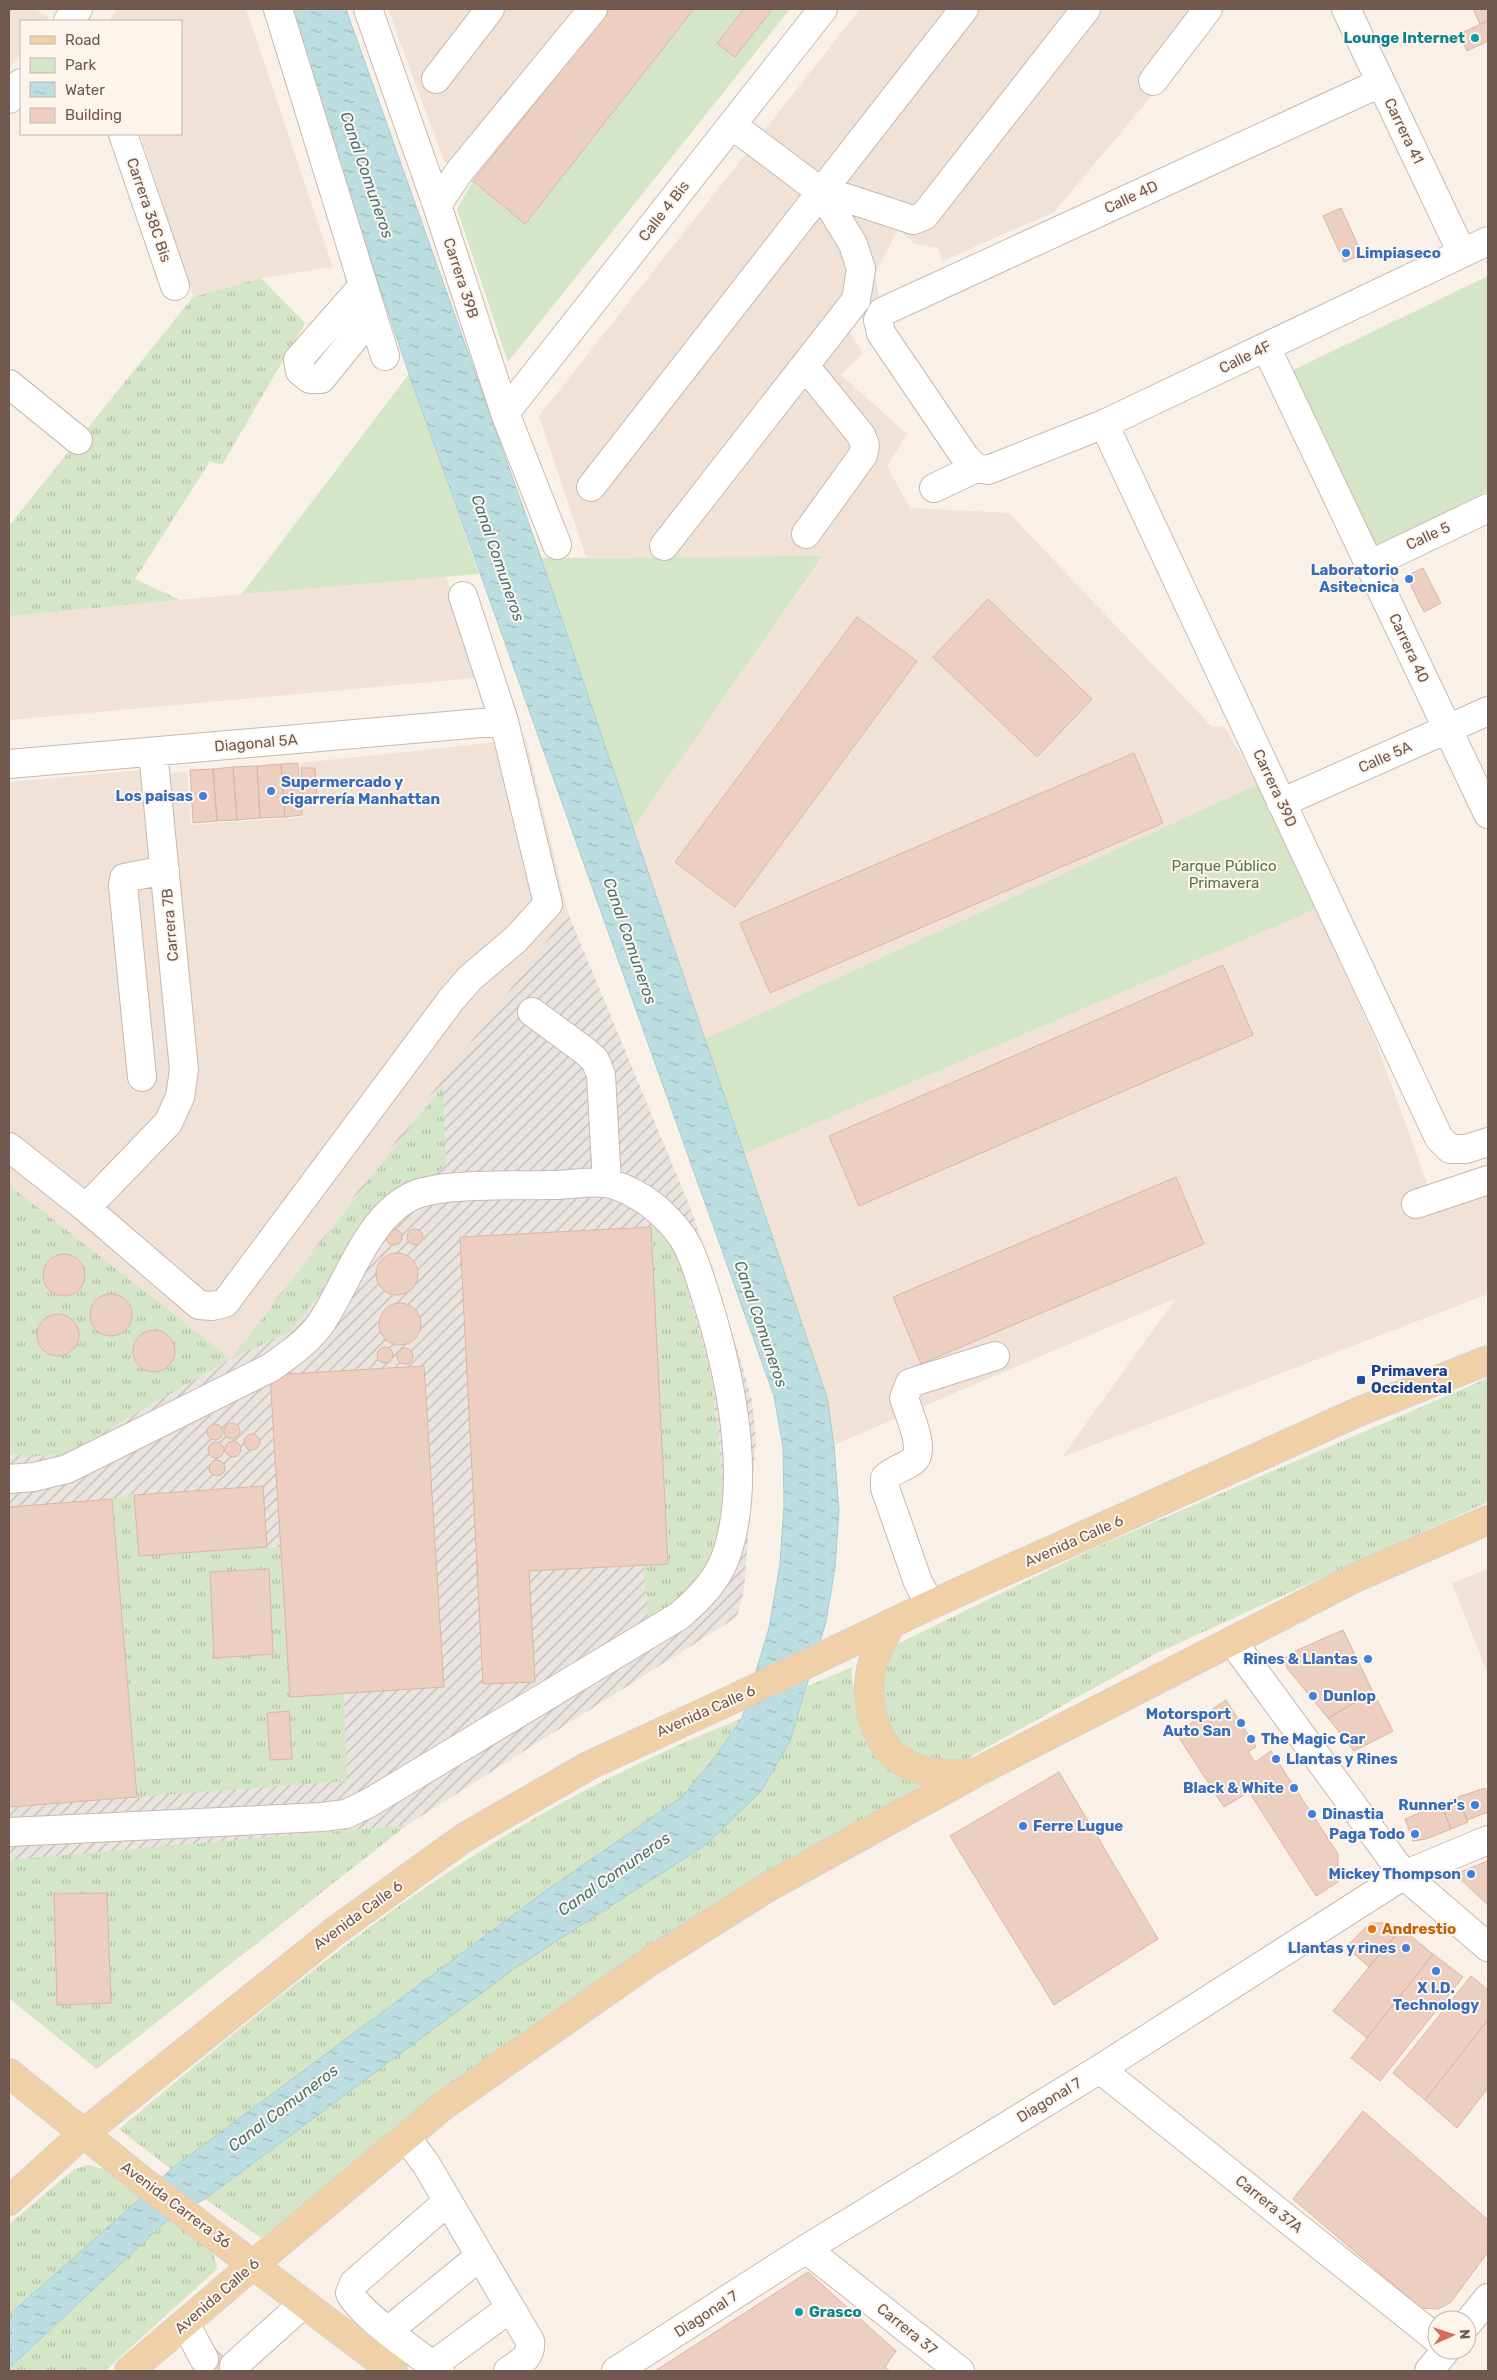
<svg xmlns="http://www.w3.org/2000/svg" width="1497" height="2380" viewBox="0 0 1497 2380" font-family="Rubik,sans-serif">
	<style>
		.residential { fill: #f0e2d6 }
		.industrial { fill: url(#industrial-furrows) }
		.grass { fill: url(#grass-tufts) }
		.park { fill: #d5e5c7 }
		.water { fill: url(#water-ripples); stroke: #a5cdd1 }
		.building { fill: #eccfc1; stroke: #dcb5a4 }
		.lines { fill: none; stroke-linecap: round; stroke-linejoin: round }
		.minor-casing { stroke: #cab8ae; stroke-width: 30 }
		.major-casing { stroke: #d7d0cd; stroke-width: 30 }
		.minor { stroke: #fff; stroke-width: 28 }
		.major { stroke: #f0d0a7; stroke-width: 28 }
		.culture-dot { fill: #0f9aa8; stroke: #fdf5ec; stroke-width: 2 }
		.shop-dot { fill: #3f7fe0; stroke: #fdf5ec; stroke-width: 2 }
		.transit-dot { fill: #1a4fb4; stroke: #fdf5ec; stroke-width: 2 }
		.food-dot { fill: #e8710a; stroke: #fdf5ec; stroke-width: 2 }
		.labels { text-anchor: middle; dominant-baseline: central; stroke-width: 4; stroke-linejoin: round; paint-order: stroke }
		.culture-label { font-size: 15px; font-weight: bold; fill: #0d838f; stroke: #fdf5ec; text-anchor: end }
		.street-label { font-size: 15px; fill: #70584e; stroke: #fdf5ec }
		.shop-label { font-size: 15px; font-weight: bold; fill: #366cbe; stroke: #fdf5ec; text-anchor: end }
		.park-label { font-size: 15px; fill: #587448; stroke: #fdf5ec }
		.transit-label { font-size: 15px; font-weight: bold; fill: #164399; stroke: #fdf5ec; text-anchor: start }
		.food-label { font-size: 15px; font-weight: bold; fill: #c56008; stroke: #fdf5ec; text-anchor: start }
		.water-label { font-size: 16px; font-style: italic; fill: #47757a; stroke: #fdf5ec }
	</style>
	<defs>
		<pattern id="industrial-furrows" width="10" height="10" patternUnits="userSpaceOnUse" patternTransform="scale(1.25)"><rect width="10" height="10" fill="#eae4e0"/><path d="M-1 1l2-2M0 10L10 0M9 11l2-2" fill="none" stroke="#c2bcb8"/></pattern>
		<pattern id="grass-tufts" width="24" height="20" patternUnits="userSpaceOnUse" patternTransform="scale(1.25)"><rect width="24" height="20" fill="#d5e5c7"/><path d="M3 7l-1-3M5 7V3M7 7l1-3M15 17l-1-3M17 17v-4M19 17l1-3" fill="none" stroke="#b1bca4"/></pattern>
		<pattern id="water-ripples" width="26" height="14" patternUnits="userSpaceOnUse" patternTransform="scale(1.25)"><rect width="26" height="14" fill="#bddee1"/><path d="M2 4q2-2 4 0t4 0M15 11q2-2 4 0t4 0" fill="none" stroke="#9eb7b9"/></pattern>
	</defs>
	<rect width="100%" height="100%" fill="#f9f1e7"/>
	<path class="residential" d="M 9,9 L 35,9 L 49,18 L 46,21 L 21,21 L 21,53 L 9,68 Z
		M 117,9 L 246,9 L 333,267 L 261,278 L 193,297 L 140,134 L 181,134 L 181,21 L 109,21 Z
		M 388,9 L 694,9 L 525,224 L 444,161 Z
		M 860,9 L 1225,9 L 1054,212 L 942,261 L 938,248 L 915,244 L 898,230 L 875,273 L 879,299 L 849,331 L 863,354 L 841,375 L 907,434 L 887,466 L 910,508 L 1009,513 L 1212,727 L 1224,726 L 1258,784 L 705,1039 L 633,828 L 823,557 L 586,557 L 539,416 Z
		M 446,575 L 475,678 L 9,720 L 9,616 Z
		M 526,739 L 568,913 L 443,1085 L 231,1359 L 9,1185 L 9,782 L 142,770 L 173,825 L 169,773 L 187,772 L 191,825 L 302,817 L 300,763 Z
		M 1316,909 L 1376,1042 L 1429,1189 L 1488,1167 L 1488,1294 L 1062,1457 L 1176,1298 L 834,1445 L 827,1397 L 744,1154 Z
		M 1488,1569 L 1488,1675 L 1452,1583 Z"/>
	<path class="industrial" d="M 568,913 L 692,1212 L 741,1361 L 752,1401 L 756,1440 L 744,1590 L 737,1617 L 407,1825 L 97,2069 L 9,1998 L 9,1185 L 231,1359 Z"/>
	<path class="grass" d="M 261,278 L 305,323 L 222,465 L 210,461 L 135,579 L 180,600 L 9,616 L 9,526 L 193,297 Z
		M 443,1085 L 446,1164 L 432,1179 L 404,1180 L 291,1331 L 231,1359 L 65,1454 L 26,1457 L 9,1452 L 9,1185 L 231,1359 Z
		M 651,1227 L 670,1227 L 712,1380 L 722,1478 L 724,1515 L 717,1540 L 705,1568 L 685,1593 L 648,1622 L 644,1566 L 668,1564 Z
		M 1488,1378 L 1488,1502 L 1155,1654 L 961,1762 L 919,1759 L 894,1736 L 883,1713 L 881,1669 L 893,1646 L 1092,1549 Z
		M 134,1495 L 139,1556 L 281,1547 L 344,1693 L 347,1781 L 137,1797 L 112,1499 Z
		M 852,1667 L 852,1678 L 860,1714 L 924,1783 L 754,1884 L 369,2151 L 261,2238 L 205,2199 L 518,1966 L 708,1843 L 761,1791 L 790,1741 L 808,1686 Z
		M 742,1718 L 719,1753 L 683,1796 L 547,1890 L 171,2169 L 119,2129 C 238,2030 356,1929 487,1847 C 567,1796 654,1754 742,1718 Z
		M 407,1825 L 97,2069 L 9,1998 L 9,1860 Z
		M 88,2165 L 108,2170 L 143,2196 L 9,2315 L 9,2224 L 73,2170 Z
		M 172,2216 C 191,2231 215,2243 217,2269 L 105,2371 L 9,2371 L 9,2368 Z"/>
	<path class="park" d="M 694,9 L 790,9 L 508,362 L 457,209 L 473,181 L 525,224 Z
		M 1488,276 L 1488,491 L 1368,550 L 1287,373 Z
		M 409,374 L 479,574 L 242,594 Z
		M 823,556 L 633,828 L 541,558 Z
		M 1258,784 L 1316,909 L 744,1154 L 705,1039 Z"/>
	<path class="water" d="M 286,9 L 346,9 L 541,558 L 827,1397 L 834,1445 L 839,1511 L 835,1568 L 826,1622 L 790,1741 L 761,1791 L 708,1843 L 518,1966 L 205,2199 L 172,2216 L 9,2368 L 9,2315 L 143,2196 L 171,2169 L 547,1890 L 683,1796 L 718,1753 L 742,1718 L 769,1628 L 780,1564 L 784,1505 L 783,1447 L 774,1396 L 409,374 Z"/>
	<path class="building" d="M 610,9 L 694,9 L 525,224 L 473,181 Z
		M 744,9 L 769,9 L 771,11 L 735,57 L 717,43 Z
		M 1473,9 L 1488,9 L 1488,20 L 1480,24 Z
		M 1488,21 L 1488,41 L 1467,51 L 1459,34 Z
		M 1341,208 L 1362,254 L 1344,262 L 1323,216 Z
		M 1423,568 L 1441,603 L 1424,612 L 1406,576 Z
		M 988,599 L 1092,699 L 1037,757 L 933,657 Z
		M 857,617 L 917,661 L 735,907 L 675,862 Z
		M 1134,753 L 1163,823 L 770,993 L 740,923 Z
		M 298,763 L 302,815 L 285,817 L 281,764 Z
		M 281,764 L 285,817 L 260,818 L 257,766 Z
		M 257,766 L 260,818 L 237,820 L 233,767 Z
		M 233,767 L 237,820 L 217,821 L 213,769 Z
		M 301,768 L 315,768 L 317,802 L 303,802 Z
		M 213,769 L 217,821 L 193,823 L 190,770 Z
		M 1223,965 L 1253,1035 L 859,1206 L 829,1136 Z
		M 1176,1177 L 1204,1244 L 921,1364 L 893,1297 Z
		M 651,1227 L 668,1564 L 529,1571 L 535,1682 L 483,1684 L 460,1237 Z
		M407 1237a8 8 0 1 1 16 0a8 8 0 1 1-16 0Z
		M386 1237a8 8 0 1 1 16 0a8 8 0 1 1-16 0Z
		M376 1274a21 21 0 1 1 42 0a21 21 0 1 1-42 0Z
		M43 1275a21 21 0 1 1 42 0a21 21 0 1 1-42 0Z
		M90 1315a21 21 0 1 1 42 0a21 21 0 1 1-42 0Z
		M379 1324a21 21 0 1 1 42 0a21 21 0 1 1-42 0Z
		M37 1335a21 21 0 1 1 42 0a21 21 0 1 1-42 0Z
		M133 1351a21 21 0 1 1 42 0a21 21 0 1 1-42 0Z
		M377 1355a8 8 0 1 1 16 0a8 8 0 1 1-16 0Z
		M397 1356a8 8 0 1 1 16 0a8 8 0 1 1-16 0Z
		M 424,1366 L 444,1687 L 290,1697 L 270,1375 Z
		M224 1431a8 8 0 1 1 16 0a8 8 0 1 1-16 0Z
		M207 1432a8 8 0 1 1 16 0a8 8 0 1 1-16 0Z
		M244 1442a8 8 0 1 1 16 0a8 8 0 1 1-16 0Z
		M225 1449a8 8 0 1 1 16 0a8 8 0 1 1-16 0Z
		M208 1450a8 8 0 1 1 16 0a8 8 0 1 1-16 0Z
		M209 1468a8 8 0 1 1 16 0a8 8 0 1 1-16 0Z
		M 263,1486 L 267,1547 L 139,1556 L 134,1495 Z
		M 112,1499 L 137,1797 L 9,1807 L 9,1507 Z
		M 269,1569 L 273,1654 L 214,1658 L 210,1572 Z
		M 1343,1630 L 1373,1692 L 1328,1718 L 1287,1668 L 1285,1658 L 1293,1652 Z
		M 1373,1692 L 1393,1731 L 1354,1751 L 1328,1718 Z
		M 1226,1700 L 1256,1747 L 1248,1752 L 1255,1762 L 1271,1751 L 1338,1854 L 1338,1882 L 1316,1896 L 1249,1792 L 1224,1807 L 1176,1733 Z
		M 289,1711 L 292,1759 L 270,1760 L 267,1713 Z
		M 1059,1772 L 1158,1939 L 1054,2005 L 950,1836 Z
		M 1485,1788 L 1488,1796 L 1488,1812 L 1467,1820 L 1458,1797 Z
		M 1458,1797 L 1468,1822 L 1451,1829 L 1441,1804 Z
		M 1441,1804 L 1451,1829 L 1426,1839 L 1413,1841 L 1405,1819 Z
		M 1488,1861 L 1488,1905 L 1455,1874 Z
		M 107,1893 L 111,2003 L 57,2005 L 54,1894 Z
		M 1370,1923 L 1383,1923 L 1398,1933 L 1369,1967 L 1346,1947 Z
		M 1401,1928 L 1433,1954 L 1367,2038 L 1333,2011 Z
		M 1433,1954 L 1463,1977 L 1380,2081 L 1351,2058 Z
		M 1471,1976 L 1488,1990 L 1488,2020 L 1425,2100 L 1393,2073 Z
		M 1488,2020 L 1488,2088 L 1457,2128 L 1425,2100 Z
		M 1363,2111 L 1488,2220 L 1488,2252 L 1451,2302 L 1438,2309 L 1421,2308 L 1293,2199 Z
		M 808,2272 L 896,2351 L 885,2367 L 890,2371 L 655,2371 Z
		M 214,2348 L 234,2366 L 229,2371 L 193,2371 Z"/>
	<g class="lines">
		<defs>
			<path id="minor" d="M 278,9 L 385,356
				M 368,9 L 437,205 L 505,413 L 557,545
				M 1346,9 L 1462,253
				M 68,21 L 78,9
				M 436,79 L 490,9
				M 1153,81 L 1208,9
				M 1380,83 L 882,312 L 878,320 L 881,333 L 965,457 L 976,468 L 988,470 L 1104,424 L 1488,241
				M 9,99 L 21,83
				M 123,134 L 175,286
				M 821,192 L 846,198 L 913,220 L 924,216 L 1086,9
				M 437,205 L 459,172 L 593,9
				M 363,286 L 298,360 L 300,371 L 310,379 L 321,379 L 372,316
				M 1266,347 L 1488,814
				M 805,366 L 861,435 L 865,445 L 863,455 L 806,534
				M 9,384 L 78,440
				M 505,413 L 823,9
				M 1104,424 L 1439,1138 L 1450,1149 L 1466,1149 L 1488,1142
				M 591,487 L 964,9
				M 934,488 L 976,468
				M 664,546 L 856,300 L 861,269 L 853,244 L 821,192 L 732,125
				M 1369,565 L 1488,508
				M 9,764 L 504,721
				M 1281,803 L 1488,711
				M 532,1012 L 585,1051 L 595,1060 L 601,1075 L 607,1183
				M 142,1077 L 123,886 L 124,878 L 165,870
				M 9,1147 L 86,1208 L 199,1305 L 212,1306 L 225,1303 L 451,1000 L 470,978 L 515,940 L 548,904 L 504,721 L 463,596
				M 1416,1204 L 1488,1180
				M 86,1208 L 168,1123 L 180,1097 L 184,1070 L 153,752
				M 9,1479 L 34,1477 L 67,1469 L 270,1368 C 287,1356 306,1343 319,1326 C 347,1287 367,1213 417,1194 C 448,1183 515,1186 551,1185 C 569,1185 589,1181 606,1183 C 624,1186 646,1199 659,1211 C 670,1221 682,1234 688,1247 C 696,1263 701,1282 707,1300 C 730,1374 751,1474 728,1550 C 720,1578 700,1598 679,1616 L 369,1803 L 346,1814 L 322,1817 L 9,1832
				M 930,1605 L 918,1582 L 885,1488 L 885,1478 C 895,1468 905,1468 914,1460 C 926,1451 908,1411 904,1398 L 910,1383 L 995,1356
				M 1232,1641 L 1404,1875 L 1488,1947
				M 1100,2069 L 1437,2339
				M 406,2137 L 426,2164 L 530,2341 C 532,2357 520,2363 508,2371
				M 806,2249 L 960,2371
				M 185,2323 L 204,2359
				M 1467,2324 L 1488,2298
				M 388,2331 L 480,2256
				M 433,2365 L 510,2308
				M 234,2366 L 304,2303
				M 440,2371 C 419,2354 360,2315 350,2293 L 354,2283 L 447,2202
				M 616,2371 L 806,2249 L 1100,2069 L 1404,1875 L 1488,1840
				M 1429,2371 L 1446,2350"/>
			<path id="major" d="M 891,1623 C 885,1636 876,1651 872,1665 C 863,1698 874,1750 909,1765 C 929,1775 951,1775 973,1773
				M 9,2073 L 145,2183 L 393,2371
				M 9,2201 L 84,2133 L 335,1931 L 465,1837 L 590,1765 L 731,1700 L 930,1605 L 1358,1412 L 1488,1360
				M 129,2371 L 254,2264 L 443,2106 L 649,1962 L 770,1886 L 975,1773 L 1355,1578 L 1488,1520"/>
		</defs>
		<use href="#minor" class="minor-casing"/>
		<use href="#major" class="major-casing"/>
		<use href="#minor" class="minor"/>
		<use href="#major" class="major"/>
	</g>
	<g class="culture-dot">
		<circle cx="1475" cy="38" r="5"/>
		<circle cx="799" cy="2312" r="5"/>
	</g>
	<g class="shop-dot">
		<circle cx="1346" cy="253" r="5"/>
		<circle cx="1409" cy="579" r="5"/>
		<circle cx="271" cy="791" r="5"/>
		<circle cx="203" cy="796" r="5"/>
		<circle cx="1368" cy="1659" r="5"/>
		<circle cx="1313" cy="1696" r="5"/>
		<circle cx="1241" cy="1723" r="5"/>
		<circle cx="1251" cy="1739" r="5"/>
		<circle cx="1276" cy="1759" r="5"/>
		<circle cx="1294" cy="1788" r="5"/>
		<circle cx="1475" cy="1805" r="5"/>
		<circle cx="1312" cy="1814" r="5"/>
		<circle cx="1023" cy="1826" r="5"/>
		<circle cx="1415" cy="1834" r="5"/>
		<circle cx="1471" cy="1874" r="5"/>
		<circle cx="1406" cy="1948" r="5"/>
		<circle cx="1436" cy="1971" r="5"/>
	</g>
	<rect class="transit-dot" x="1356" y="1375" width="10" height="10" rx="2.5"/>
	<circle class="food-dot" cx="1372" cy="1929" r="5"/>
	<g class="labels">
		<g class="culture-label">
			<text x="1465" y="38">Lounge Internet</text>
			<text x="809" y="2312" text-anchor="start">Grasco</text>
		</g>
		<g class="street-label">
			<text transform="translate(1404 131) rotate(64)">Carrera 41</text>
			<text transform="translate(1131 197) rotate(-25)">Calle 4D</text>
			<text transform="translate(149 210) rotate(71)">Carrera 38C Bis</text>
			<text transform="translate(664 211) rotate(-52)">Calle 4 Bis</text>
			<text transform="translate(461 278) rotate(72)">Carrera 39B</text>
			<text transform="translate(1245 357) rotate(-26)">Calle 4F</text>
			<text transform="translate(1428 536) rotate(-25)">Calle 5</text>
			<text transform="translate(1409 648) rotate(65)">Carrera 40</text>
			<text transform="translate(256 743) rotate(-5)">Diagonal 5A</text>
			<text transform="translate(1385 757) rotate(-24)">Calle 5A</text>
			<text transform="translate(1275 788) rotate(65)">Carrera 39D</text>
			<text transform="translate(170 925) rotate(-95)">Carrera 7B</text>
			<text transform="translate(1074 1541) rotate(-24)">Avenida Calle 6</text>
			<text transform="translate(706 1711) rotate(-24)">Avenida Calle 6</text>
			<text transform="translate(358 1915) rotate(-36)">Avenida Calle 6</text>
			<text transform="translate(1049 2100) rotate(-31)">Diagonal 7</text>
			<text transform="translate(1269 2204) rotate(39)">Carrera 37A</text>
			<text transform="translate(176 2205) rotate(37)">Avenida Carrera 36</text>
			<text transform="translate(217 2296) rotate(-41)">Avenida Calle 6</text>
			<text transform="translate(706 2314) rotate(-33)">Diagonal 7</text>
			<text transform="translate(907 2329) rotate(39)">Carrera 37</text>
		</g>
		<g class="shop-label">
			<text x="1356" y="253" text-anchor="start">Limpiaseco</text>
			<text x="1399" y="570">Laboratorio<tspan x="1399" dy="17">Asitecnica</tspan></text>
			<text x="281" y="782" text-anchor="start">Supermercado y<tspan x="281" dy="17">cigarrería Manhattan</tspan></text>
			<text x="193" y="796">Los paisas</text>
			<text x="1358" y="1659">Rines &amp; Llantas</text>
			<text x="1323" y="1696" text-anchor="start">Dunlop</text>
			<text x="1231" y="1714">Motorsport<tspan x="1231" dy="17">Auto San</tspan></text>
			<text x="1261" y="1739" text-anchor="start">The Magic Car</text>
			<text x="1286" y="1759" text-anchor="start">Llantas y Rines</text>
			<text x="1284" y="1788">Black &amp; White</text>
			<text x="1465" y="1805">Runner's</text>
			<text x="1322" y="1814" text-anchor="start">Dinastia</text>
			<text x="1033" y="1826" text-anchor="start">Ferre Lugue</text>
			<text x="1405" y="1834">Paga Todo</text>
			<text x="1461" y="1874">Mickey Thompson</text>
			<text x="1396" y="1948">Llantas y rines</text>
			<text x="1436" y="1988" text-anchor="middle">X I.D.<tspan x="1436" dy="17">Technology</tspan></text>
		</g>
		<g class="park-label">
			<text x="1224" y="866">Parque Público<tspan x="1224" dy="17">Primavera</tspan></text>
		</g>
		<g class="transit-label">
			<text x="1371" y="1371">Primavera<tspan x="1371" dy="17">Occidental</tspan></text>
		</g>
		<g class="food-label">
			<text x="1382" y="1929">Andrestio</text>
		</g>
		<g class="water-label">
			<text transform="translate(367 175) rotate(71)">Canal Comuneros</text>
			<text transform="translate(498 558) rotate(71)">Canal Comuneros</text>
			<text transform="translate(630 941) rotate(71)">Canal Comuneros</text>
			<text transform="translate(761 1324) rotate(71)">Canal Comuneros</text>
			<text transform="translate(614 1874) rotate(-35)">Canal Comuneros</text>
			<text transform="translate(283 2108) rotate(-37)">Canal Comuneros</text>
		</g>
	</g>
	<rect width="1497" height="2380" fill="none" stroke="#70584e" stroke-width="20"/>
	<rect x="20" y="20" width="162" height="115" fill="#fdf5ec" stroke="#c5b6ad"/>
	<rect x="30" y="36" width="25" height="8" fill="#f0d0a7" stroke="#c5b6ad"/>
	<text x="65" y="45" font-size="15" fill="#70584e">Road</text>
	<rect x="30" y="58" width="25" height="15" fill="#d5e5c7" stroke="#c5b6ad"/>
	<text x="65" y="70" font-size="15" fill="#70584e">Park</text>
	<rect x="30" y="82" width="25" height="15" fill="url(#water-ripples)" stroke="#c5b6ad"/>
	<text x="65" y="95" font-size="15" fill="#70584e">Water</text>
	<rect x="30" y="108" width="25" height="15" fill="#eccfc1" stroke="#c5b6ad"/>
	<text x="65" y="120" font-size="15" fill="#70584e">Building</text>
	<g transform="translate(1452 2335) rotate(87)"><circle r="24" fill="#fdf5ec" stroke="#c5b6ad"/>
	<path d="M0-4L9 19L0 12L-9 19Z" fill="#d56d5a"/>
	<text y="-8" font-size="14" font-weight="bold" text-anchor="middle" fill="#70584e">N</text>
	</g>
</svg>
